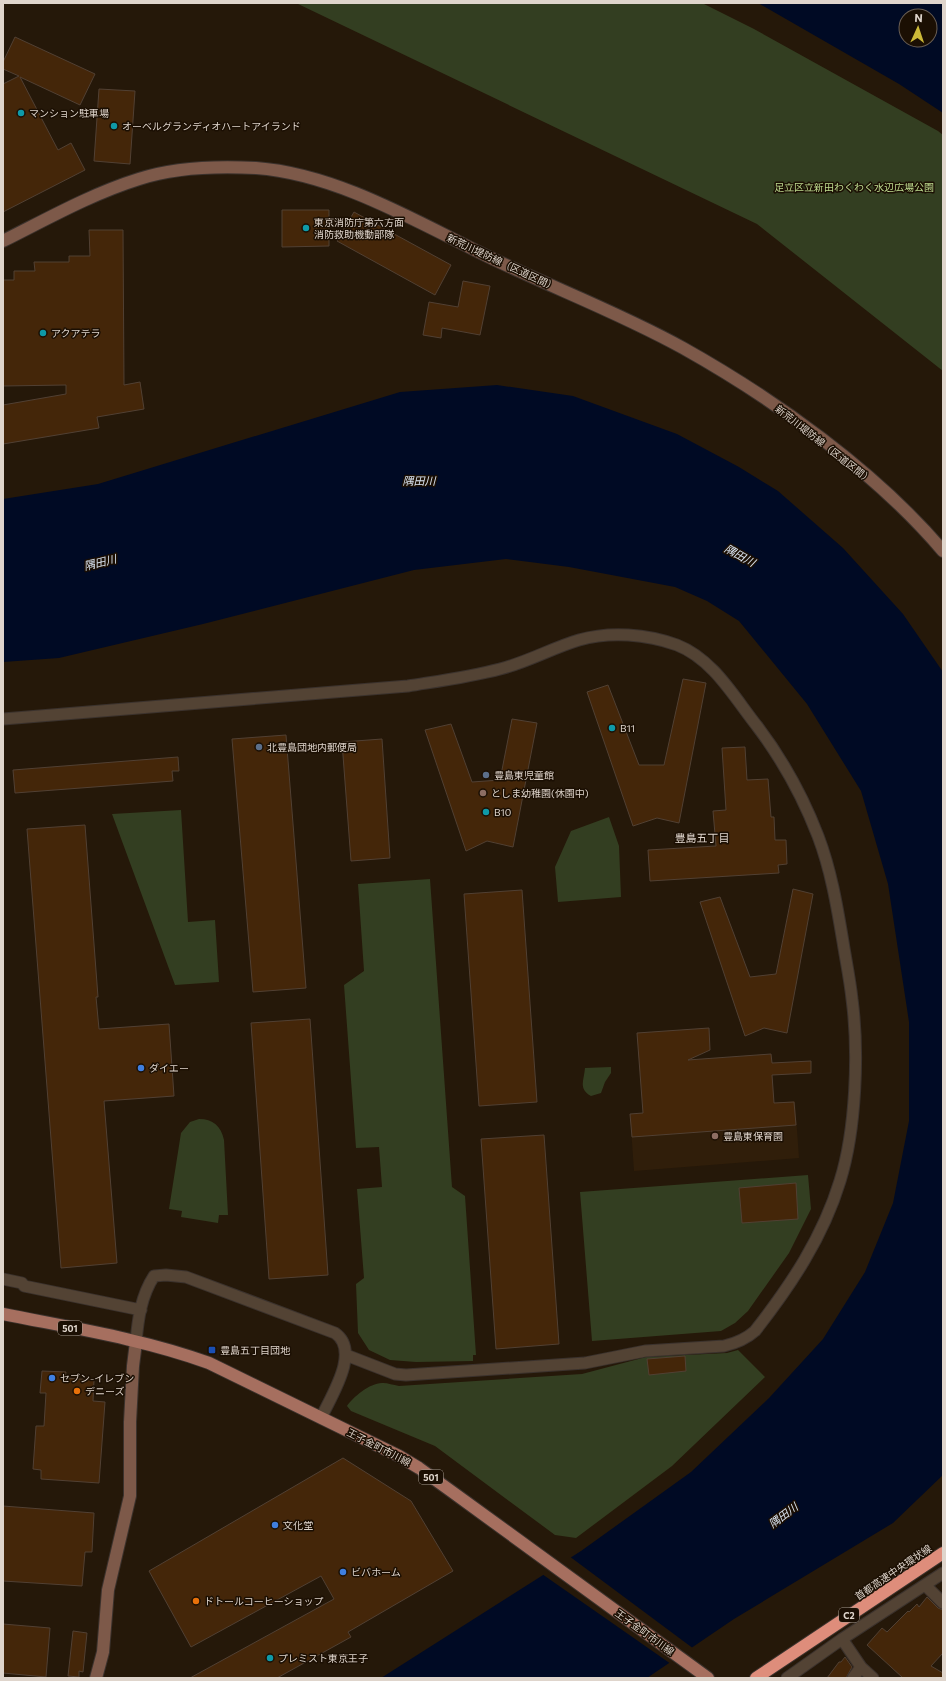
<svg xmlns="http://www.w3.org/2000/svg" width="946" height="1681" viewBox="0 0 946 1681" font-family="Commissioner,'Noto Sans JP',sans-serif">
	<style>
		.built { fill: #301e0a }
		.green { fill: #333e21 }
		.water { fill: #000a24; fill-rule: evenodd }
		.pier { fill: #251809 }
		.building { fill: #442609; stroke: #514033 }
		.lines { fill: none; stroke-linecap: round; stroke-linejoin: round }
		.street-casing { stroke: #3b322d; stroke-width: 13 }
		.secondary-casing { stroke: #3b322d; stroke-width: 14 }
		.primary-casing { stroke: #3b322d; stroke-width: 14 }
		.highway-casing { stroke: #3b322d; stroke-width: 14 }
		.street { stroke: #534334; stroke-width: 11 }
		.secondary { stroke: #7d5949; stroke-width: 12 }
		.primary { stroke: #a66f5f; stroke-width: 12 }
		.highway { stroke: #de8d7b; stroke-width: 12 }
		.culture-dot { fill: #0f9aa8; stroke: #1b0f03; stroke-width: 1.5 }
		.service-dot { fill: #5c6f8a; stroke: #1b0f03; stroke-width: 1.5 }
		.education-dot { fill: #8d6e63; stroke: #1b0f03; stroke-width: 1.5 }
		.shop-dot { fill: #3f7fe0; stroke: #1b0f03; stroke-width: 1.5 }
		.transit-dot { fill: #1a4fb4; stroke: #1b0f03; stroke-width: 1.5 }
		.food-dot { fill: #e8710a; stroke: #1b0f03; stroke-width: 1.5 }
		.labels { text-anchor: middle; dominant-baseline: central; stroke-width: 3; stroke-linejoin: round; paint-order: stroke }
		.shield { fill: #1b0f03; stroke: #a49a90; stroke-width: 1 }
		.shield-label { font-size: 9px; font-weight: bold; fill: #dfd5cc }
		.poi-label { font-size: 10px; fill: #dfd5cc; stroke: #1b0f03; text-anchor: start }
		.park-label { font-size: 10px; fill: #bfdd90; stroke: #1b0f03 }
		.street-label { font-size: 10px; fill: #dfd5cc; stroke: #1b0f03 }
		.water-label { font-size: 11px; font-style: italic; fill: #dae4f1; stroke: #1b0f03 }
		.neighbourhood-label { font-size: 11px; fill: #dfd5cc; stroke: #1b0f03 }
	</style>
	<rect width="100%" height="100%" fill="#251809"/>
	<path class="built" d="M 795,1101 L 799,1158 L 634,1171 L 630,1114 Z"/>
	<path class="green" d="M 296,3 L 702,3 L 754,29 L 938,131 L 943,135 L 943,371 L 757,224 Z
		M 181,810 L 188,922 L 215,920 L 219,982 L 175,985 L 112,814 Z
		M 609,817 L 619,846 L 621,897 L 558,902 L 555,867 L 571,831 Z
		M 430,879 L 452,1187 L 465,1196 L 476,1355 L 473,1355 L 473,1361 L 416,1362 L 390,1360 L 369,1350 L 358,1333 L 356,1284 L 364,1278 L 357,1189 L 382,1187 L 379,1147 L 356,1148 L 344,985 L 364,971 L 358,884 Z
		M 611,1067 L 611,1073 L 605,1082 L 601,1093 L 591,1096 C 578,1088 584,1081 585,1068 Z
		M 199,1119 C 213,1119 221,1126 224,1140 L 228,1215 L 219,1215 L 218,1223 L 181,1217 L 182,1211 L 169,1209 L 181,1133 L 190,1122 Z
		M 808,1175 L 811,1209 L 789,1253 L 748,1311 L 735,1323 L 721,1331 L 592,1341 L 580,1192 Z
		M 738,1350 L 765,1377 L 672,1466 L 576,1538 L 555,1535 L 435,1446 L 351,1411 L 347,1406 C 353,1397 371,1382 383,1383 C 388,1383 393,1385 399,1386 L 582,1374 L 646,1357 L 727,1353 Z"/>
	<path class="water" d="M 758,3 L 943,3 L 943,113 L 899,84 ZM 906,16 L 930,16 L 930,40 L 906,40 Z
		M 497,385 L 573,396 L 677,434 L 739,467 L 778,491 L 843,548 L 903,614 L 943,672 L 943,1475 L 893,1523 L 734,1619 L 647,1678 L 381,1678 L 581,1551 L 691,1472 L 769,1398 L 823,1339 L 865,1272 L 893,1203 L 909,1121 L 909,1022 L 888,884 L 861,791 L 807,704 L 739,621 L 707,601 L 675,587 L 569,567 L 506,559 L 414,570 L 203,624 L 59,658 L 3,662 L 3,499 L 98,484 L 400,392 Z"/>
	<path class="pier" d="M 569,1556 L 694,1649 L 671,1664 L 542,1574 Z"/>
	<path class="building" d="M 15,37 L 95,74 L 80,105 L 20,77 L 58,150 L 71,143 L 85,170 L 3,212 L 3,84 L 19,76 L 3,69 L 3,62 Z
		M 99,89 L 135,91 L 130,164 L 94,161 Z
		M 282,210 L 329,210 L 329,246 L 282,247 Z
		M 354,212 L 451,265 L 435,295 L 337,241 Z
		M 89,230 L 123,230 L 124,385 L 140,382 L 144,409 L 97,417 L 99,428 L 3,444 L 3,405 L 66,394 L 66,385 L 3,386 L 3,280 L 14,280 L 14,271 L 35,271 L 34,262 L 69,262 L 69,256 L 90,256 Z
		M 463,281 L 490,286 L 480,335 L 442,328 L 441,338 L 423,335 L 429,302 L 458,307 Z
		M 683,679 L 706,683 L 679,823 L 657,818 L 633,826 L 587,692 L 608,685 L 639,765 L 664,765 Z
		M 512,719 L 537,723 L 513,847 L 487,841 L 466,851 L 425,730 L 451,724 L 472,782 L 500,780 Z
		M 286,735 L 306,988 L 253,992 L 232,739 Z
		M 382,739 L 390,858 L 351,861 L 342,742 Z
		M 745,747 L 747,780 L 768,779 L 771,817 L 774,817 L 775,840 L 786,840 L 787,864 L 778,865 L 779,873 L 650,881 L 648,850 L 716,846 L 713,811 L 726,810 L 722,748 Z
		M 178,757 L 179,771 L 172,771 L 173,781 L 15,793 L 13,770 Z
		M 85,825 L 98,997 L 96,997 L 99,1029 L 169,1024 L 174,1096 L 104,1101 L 117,1263 L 61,1268 L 27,829 Z
		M 793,889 L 813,894 L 787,1033 L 764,1028 L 745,1036 L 700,902 L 720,897 L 750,977 L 776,974 Z
		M 522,890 L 537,1102 L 479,1106 L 464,894 Z
		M 310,1019 L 328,1275 L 269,1279 L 251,1023 Z
		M 709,1028 L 710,1050 L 688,1060 L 771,1054 L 772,1063 L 811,1061 L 811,1073 L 772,1075 L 774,1103 L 794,1102 L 796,1125 L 632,1137 L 630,1114 L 643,1113 L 637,1033 Z
		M 544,1135 L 559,1344 L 496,1349 L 481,1139 Z
		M 796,1183 L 798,1219 L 742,1223 L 739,1188 Z
		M 685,1356 L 686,1371 L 649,1375 L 647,1359 Z
		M 42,1371 L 66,1372 L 65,1378 L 94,1380 L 93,1401 L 105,1402 L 99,1483 L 41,1479 L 41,1470 L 33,1469 L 36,1426 L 44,1426 L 46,1393 L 40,1393 Z
		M 343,1458 L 411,1501 L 453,1571 L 348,1632 L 351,1637 L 277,1678 L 190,1678 L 334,1599 L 321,1576 L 191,1647 L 149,1571 Z
		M 3,1506 L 94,1513 L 92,1552 L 85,1552 L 82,1586 L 3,1581 Z
		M 927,1597 L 938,1608 L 943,1610 L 943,1653 L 931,1666 L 943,1673 L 943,1678 L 903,1678 L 867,1645 L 882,1628 L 887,1632 L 908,1611 L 909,1612 L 917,1604 L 919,1607 Z
		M 3,1624 L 50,1628 L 46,1677 L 3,1673 Z
		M 73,1631 L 87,1633 L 83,1672 L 79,1671 L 79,1677 L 68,1676 Z
		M 845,1657 L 852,1667 L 846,1678 L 827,1678 L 839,1662 L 841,1662 Z"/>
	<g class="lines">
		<defs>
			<path id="street" d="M 3,719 L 408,686 C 439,681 470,677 500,669 C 528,662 552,648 579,640 C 610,631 647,634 677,645 C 713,659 734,697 757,726 C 782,759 803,797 818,836 C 831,870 837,906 843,942 C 846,961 850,980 852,999 C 859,1052 856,1130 840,1181 C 823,1237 791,1285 755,1331 C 746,1339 737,1343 724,1346 L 645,1351 L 585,1363 L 406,1375 L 395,1374 L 346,1355
				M 3,1279 L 22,1283 L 24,1286 L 141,1310
				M 136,1342 C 138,1319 141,1296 154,1276 L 166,1275 L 186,1277 L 335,1333 C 361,1351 331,1396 321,1418
				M 925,1585 L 943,1603
				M 842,1639 L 861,1667 L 873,1678
				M 787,1678 L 842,1639 L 943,1573
				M 853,1678 L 861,1667"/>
			<path id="secondary" d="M 3,241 C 47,219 91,194 139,179 C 175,167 218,166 256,168 C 337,174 417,222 489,257 C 553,288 620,313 683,348 C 774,399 875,471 943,551
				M 96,1678 L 103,1652 L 108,1590 L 130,1496 L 130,1422 L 133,1366 L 136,1342"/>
			<path id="primary" d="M 3,1314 C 72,1328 143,1339 209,1363 L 399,1456 L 419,1468 L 451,1491 L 708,1678"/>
			<path id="highway" d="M 756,1678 L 943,1553"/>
		</defs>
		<use href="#street" class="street-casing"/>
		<use href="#secondary" class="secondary-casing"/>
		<use href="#primary" class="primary-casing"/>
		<use href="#highway" class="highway-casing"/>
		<use href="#street" class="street"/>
		<use href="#secondary" class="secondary"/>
		<use href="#primary" class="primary"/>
		<use href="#highway" class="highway"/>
	</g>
	<g class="culture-dot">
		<circle cx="21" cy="113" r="4"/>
		<circle cx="114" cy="126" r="4"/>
		<circle cx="306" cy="228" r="4"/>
		<circle cx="43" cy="333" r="4"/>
		<circle cx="612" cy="728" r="4"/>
		<circle cx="486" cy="812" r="4"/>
		<circle cx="270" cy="1658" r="4"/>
	</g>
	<g class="service-dot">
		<circle cx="259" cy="747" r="4"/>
		<circle cx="486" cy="775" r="4"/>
	</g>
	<g class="education-dot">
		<circle cx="483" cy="793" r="4"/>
		<circle cx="715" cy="1136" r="4"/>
	</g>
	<g class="shop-dot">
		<circle cx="141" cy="1068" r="4"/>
		<circle cx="52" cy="1378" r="4"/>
		<circle cx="275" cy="1525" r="4"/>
		<circle cx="343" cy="1572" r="4"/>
	</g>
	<rect class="transit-dot" x="208" y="1346" width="8" height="8" rx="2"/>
	<g class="food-dot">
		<circle cx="77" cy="1391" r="4"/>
		<circle cx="196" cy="1601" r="4"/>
	</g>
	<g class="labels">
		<g class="shield">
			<rect x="58" y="1321" width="24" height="14" rx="3"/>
			<rect x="419" y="1470" width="24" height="14" rx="3"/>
			<rect x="839" y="1608" width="20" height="14" rx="3"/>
		</g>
		<g class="shield-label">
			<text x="70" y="1328">501</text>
			<text x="431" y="1477">501</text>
			<text x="849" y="1615">C2</text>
		</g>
		<g class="poi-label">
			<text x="29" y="113">マンション駐車場</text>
			<text x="122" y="126">オーベルグランディオハートアイランド</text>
			<text x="314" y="222">東京消防庁第六方面<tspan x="314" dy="12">消防救助機動部隊</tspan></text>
			<text x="51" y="333">アクアテラ</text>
			<text x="620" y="728">B11</text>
			<text x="267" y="747">北豊島団地内郵便局</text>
			<text x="494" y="775">豊島東児童館</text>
			<text x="491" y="793">としま幼稚園(休園中)</text>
			<text x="494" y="812">B10</text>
			<text x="149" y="1068">ダイエー</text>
			<text x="723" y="1136">豊島東保育園</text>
			<text x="220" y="1350">豊島五丁目団地</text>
			<text x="60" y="1378">セブン-イレブン</text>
			<text x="85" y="1391">デニーズ</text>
			<text x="283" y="1525">文化堂</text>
			<text x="351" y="1572">ビバホーム</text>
			<text x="204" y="1601">ドトールコーヒーショップ</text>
			<text x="278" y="1658">プレミスト東京王子</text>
		</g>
		<g class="park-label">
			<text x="854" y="187">足立区立新田わくわく水辺広場公園</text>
		</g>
		<g class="street-label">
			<text transform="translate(502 262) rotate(25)">新荒川堤防線（区道区間）</text>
			<text transform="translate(824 444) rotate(38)">新荒川堤防線（区道区間）</text>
			<text transform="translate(379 1447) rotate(27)">王子金町市川線</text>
			<text transform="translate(893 1572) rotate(-34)">首都高速中央環状線</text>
			<text transform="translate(645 1632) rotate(36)">王子金町市川線</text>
		</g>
		<g class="water-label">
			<text x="419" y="480">隅田川</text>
			<text transform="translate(740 555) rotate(29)">隅田川</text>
			<text transform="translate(100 562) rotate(-14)">隅田川</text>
			<text transform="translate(783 1515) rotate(-37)">隅田川</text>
		</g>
		<g class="neighbourhood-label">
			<text x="702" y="837">豊島五丁目</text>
		</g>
	</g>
	<rect width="946" height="1681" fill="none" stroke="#dfd5cc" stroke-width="8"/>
	<g transform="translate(918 28) rotate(3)"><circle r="19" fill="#1b0f03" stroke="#695e53"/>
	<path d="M0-3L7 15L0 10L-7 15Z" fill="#ccb938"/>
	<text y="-6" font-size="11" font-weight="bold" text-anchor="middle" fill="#dfd5cc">N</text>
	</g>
</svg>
